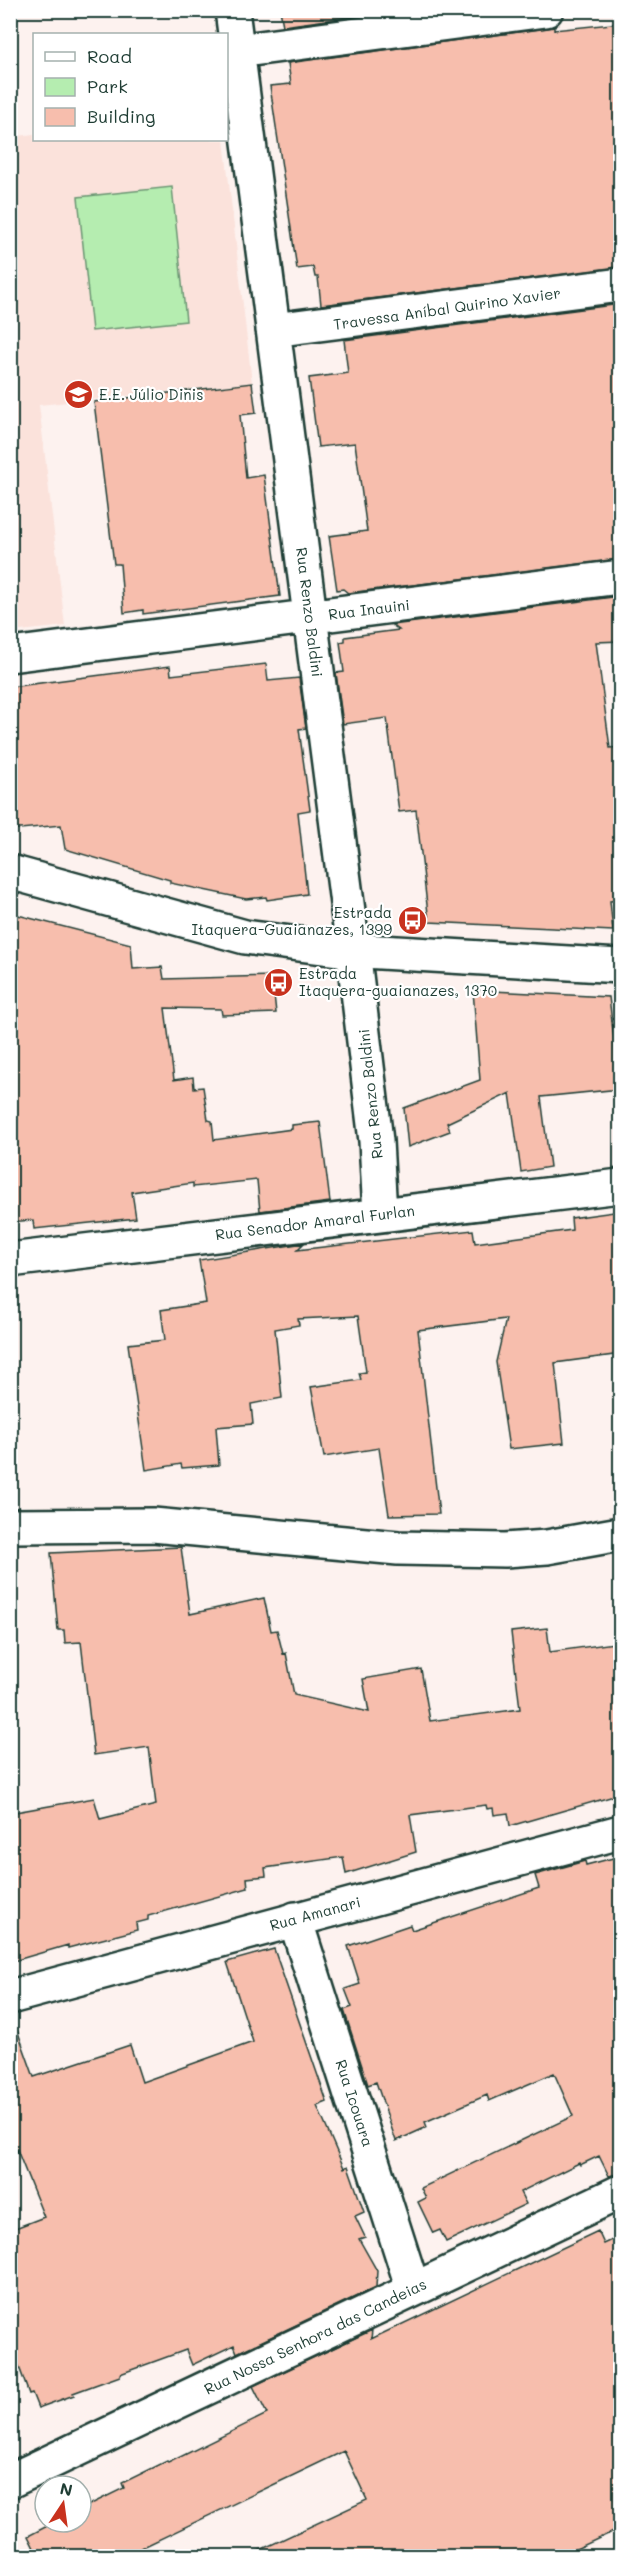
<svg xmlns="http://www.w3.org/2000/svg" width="631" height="2567" viewBox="0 0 631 2567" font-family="Mali,sans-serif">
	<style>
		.built { fill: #fbe2db }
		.green { fill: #b5edb0; stroke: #6a9572; stroke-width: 1.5 }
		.building { fill: #f7bead; stroke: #1f3d34; stroke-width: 1.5 }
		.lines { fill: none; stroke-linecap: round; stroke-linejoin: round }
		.minor-casing { stroke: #1f3d34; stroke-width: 38 }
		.major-casing { stroke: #1f3d34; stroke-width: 38 }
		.minor { stroke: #fff; stroke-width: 33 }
		.major { stroke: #fff; stroke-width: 33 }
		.labels { text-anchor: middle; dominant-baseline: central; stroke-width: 4.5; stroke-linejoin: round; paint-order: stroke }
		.street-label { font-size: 15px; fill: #1f3d34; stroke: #fff }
		.poi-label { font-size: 15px; fill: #1f3d34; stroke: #fff; text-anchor: start }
	</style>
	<rect width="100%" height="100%" fill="#fdf2ef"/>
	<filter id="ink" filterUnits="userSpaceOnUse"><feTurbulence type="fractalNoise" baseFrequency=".0167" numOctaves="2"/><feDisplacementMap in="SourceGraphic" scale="12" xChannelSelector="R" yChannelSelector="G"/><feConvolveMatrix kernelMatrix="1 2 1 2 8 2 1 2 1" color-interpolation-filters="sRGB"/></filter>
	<g filter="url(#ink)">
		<path class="built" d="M 34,134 L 34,140 L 224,140 L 252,383 L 39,405 L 65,626 L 11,632 L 10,137 Z"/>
		<path class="green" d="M 172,187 L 186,321 L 92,331 L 78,197 Z"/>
		<path class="building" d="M 280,10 L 400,10 L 283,26 Z
			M 621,23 L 621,267 L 321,305 L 318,277 L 315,277 L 313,267 L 297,269 L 270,86 L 291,84 L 288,63 L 554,27 L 554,30 Z
			M 621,304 L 621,559 L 348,593 L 343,589 L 337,590 L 329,536 L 367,531 L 355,443 L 318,447 L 309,378 L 348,373 L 344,340 Z
			M 252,383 L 256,413 L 240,415 L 246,478 L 264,475 L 280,596 L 143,614 L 143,610 L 124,613 L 120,564 L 114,564 L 94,402 Z
			M 621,596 L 621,641 L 596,642 L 610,748 L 621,747 L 621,900 L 610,901 L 613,931 L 429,922 L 416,810 L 399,812 L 387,718 L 343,724 L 336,673 L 344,672 L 340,642 L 345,641 L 345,637 L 399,630 L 392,625 Z
			M 266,664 L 268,681 L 299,678 L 306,728 L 299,729 L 310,810 L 298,812 L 307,894 L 267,900 L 266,897 L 246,899 L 170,883 L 170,880 L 65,849 L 61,825 L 10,830 L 10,687 L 170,666 L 171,675 Z
			M 10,913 L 131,944 L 133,969 L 162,967 L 164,979 L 272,976 L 276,1013 L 222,1015 L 221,1009 L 165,1008 L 174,1080 L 193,1077 L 194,1088 L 203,1087 L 208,1120 L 212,1121 L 214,1140 L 292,1129 L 292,1125 L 320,1122 L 330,1202 L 260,1211 L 257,1180 L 193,1187 L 193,1183 L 132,1192 L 136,1218 L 34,1229 L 33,1220 L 10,1222 Z
			M 473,990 L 609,997 L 620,1089 L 541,1097 L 550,1167 L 521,1172 L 510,1093 L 447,1123 L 450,1131 L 408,1147 L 404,1108 L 480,1080 Z
			M 621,1211 L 621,1354 L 555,1363 L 564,1443 L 509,1449 L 496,1362 L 506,1319 L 418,1330 L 439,1514 L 389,1515 L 379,1448 L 324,1457 L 311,1387 L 361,1380 L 359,1373 L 366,1372 L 358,1316 L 298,1319 L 299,1325 L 275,1329 L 282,1398 L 251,1404 L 253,1424 L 216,1427 L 219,1465 L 182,1468 L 181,1464 L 146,1470 L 128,1344 L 165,1340 L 161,1310 L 206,1303 L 199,1260 L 304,1243 L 297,1250 L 473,1230 L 475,1243 L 572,1230 L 571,1218 Z
			M 181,1547 L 190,1614 L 264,1598 L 271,1631 L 277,1630 L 283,1654 L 286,1653 L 294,1695 L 369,1712 L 363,1679 L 421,1669 L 430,1721 L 520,1709 L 511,1632 L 547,1628 L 550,1652 L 621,1642 L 621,1794 L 510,1826 L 508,1813 L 494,1815 L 493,1808 L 487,1809 L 486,1805 L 410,1815 L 416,1852 L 346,1874 L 343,1857 L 265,1868 L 266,1876 L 247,1878 L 248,1888 L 148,1916 L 148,1920 L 136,1923 L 137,1930 L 68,1948 L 68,1945 L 10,1962 L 10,1813 L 94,1798 L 100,1819 L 156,1805 L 149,1747 L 94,1755 L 81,1642 L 65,1643 L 64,1630 L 58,1630 L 51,1553 Z
			M 621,1856 L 621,2173 L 609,2176 L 599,2156 L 580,2165 L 579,2163 L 520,2192 L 526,2204 L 446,2242 L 440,2230 L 433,2233 L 418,2202 L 426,2198 L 421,2188 L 573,2116 L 554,2073 L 489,2101 L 487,2095 L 425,2122 L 427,2127 L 396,2141 L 376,2082 L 368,2085 L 344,2010 L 352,2007 L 345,1989 L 360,1984 L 348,1946 L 410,1925 L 412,1930 L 539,1888 L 535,1875 L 585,1861 L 586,1865 Z
			M 274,1949 L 327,2102 L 317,2106 L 344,2168 L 348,2166 L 364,2212 L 355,2216 L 365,2237 L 359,2239 L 377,2271 L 376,2287 L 237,2353 L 234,2345 L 192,2365 L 186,2350 L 120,2374 L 120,2376 L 73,2393 L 74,2395 L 38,2408 L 32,2393 L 29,2394 L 10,2342 L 10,2230 L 44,2217 L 17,2150 L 10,2152 L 10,2025 L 15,2024 L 34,2077 L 130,2045 L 142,2082 L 253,2042 L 227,1962 Z
			M 598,2231 L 604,2244 L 621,2236 L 621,2528 L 561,2556 L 247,2556 L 367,2500 L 344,2451 L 139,2549 L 143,2556 L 38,2556 L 28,2536 L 55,2522 L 81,2522 L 81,2509 L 124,2488 L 122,2483 L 167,2461 L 168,2463 L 267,2414 L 253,2386 L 372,2330 L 371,2339 Z"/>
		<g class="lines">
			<defs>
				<path id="minor" d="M 232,10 L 353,950 L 376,1141 L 380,1214
					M 237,51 L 546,10
					M 273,330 L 620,285
					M 10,655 L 620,577
					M 10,1260 L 620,1186
					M 10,1526 L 153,1525 L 398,1548 L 505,1550 L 547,1547 L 620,1534
					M 295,1919 L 413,2289
					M 10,1997 L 620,1832
					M 10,2481 L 620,2192"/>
				<path id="major" d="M 10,872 L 245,937 L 346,950 L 620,966"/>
			</defs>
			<use href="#minor" class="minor-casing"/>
			<use href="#major" class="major-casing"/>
			<use href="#minor" class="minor"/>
			<use href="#major" class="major"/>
		</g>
	</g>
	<defs>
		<symbol id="school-disc" viewBox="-11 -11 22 22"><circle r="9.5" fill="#c8321e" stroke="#fff"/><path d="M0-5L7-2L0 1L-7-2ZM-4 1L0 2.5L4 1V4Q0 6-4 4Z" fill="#fff"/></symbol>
		<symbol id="bus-disc" viewBox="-11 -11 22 22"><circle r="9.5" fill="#c8321e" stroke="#fff"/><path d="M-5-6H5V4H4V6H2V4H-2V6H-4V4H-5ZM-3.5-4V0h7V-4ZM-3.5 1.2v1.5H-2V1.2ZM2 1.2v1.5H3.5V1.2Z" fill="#fff"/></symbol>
	</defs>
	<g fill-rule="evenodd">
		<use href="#school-disc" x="62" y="378" width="33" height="33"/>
		<use href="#bus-disc" x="396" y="904" width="33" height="33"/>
		<use href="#bus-disc" x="262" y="966" width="33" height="33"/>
	</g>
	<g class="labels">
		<g class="street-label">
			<text transform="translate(447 308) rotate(-8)">Travessa Aníbal Quirino Xavier</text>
			<text transform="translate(369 609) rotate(-7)">Rua Inauini</text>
			<text transform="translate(310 612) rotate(83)">Rua Renzo Baldini</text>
			<text transform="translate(370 1094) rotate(-96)">Rua Renzo Baldini</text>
			<text transform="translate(315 1222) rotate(-7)">Rua Senador Amaral Furlan</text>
			<text transform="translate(315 1913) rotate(-15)">Rua Amanari</text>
			<text transform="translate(355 2103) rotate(72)">Rua Icouara</text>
			<text transform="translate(315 2336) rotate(-26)">Rua Nossa Senhora das Candeias</text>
		</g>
		<g class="poi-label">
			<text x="99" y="394">E.E. Júlio Dinis</text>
			<text x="392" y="912" text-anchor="end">Estrada<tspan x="392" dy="17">Itaquera-Guaianazes, 1399</tspan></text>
			<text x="299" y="973">Estrada<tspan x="299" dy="17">Itaquera-guaianazes, 1370</tspan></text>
		</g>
	</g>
	<rect width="631" height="2567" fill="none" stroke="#fff" stroke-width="36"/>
	<rect x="18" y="18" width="595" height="2531" fill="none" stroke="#1f3d34" stroke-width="2" filter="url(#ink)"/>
	<rect x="33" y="33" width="195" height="108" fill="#ffffff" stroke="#a5b1ae" stroke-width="1.5"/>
	<rect x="45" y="52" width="30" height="9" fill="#ffffff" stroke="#a5b1ae" stroke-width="1.5"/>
	<text x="87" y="63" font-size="18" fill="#1f3d34">Road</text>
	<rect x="45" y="78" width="30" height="18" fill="#b5edb0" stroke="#a5b1ae" stroke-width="1.5"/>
	<text x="87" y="93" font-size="18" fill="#1f3d34">Park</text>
	<rect x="45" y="108" width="30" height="18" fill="#f7bead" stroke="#a5b1ae" stroke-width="1.5"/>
	<text x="87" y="123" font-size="18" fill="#1f3d34">Building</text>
	<g transform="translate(63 2504) rotate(13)"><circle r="28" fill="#ffffff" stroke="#a5b1ae" stroke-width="1.5"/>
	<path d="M0-4.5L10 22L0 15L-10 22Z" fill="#c8321e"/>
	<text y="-9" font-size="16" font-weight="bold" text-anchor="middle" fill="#1f3d34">N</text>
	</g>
</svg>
